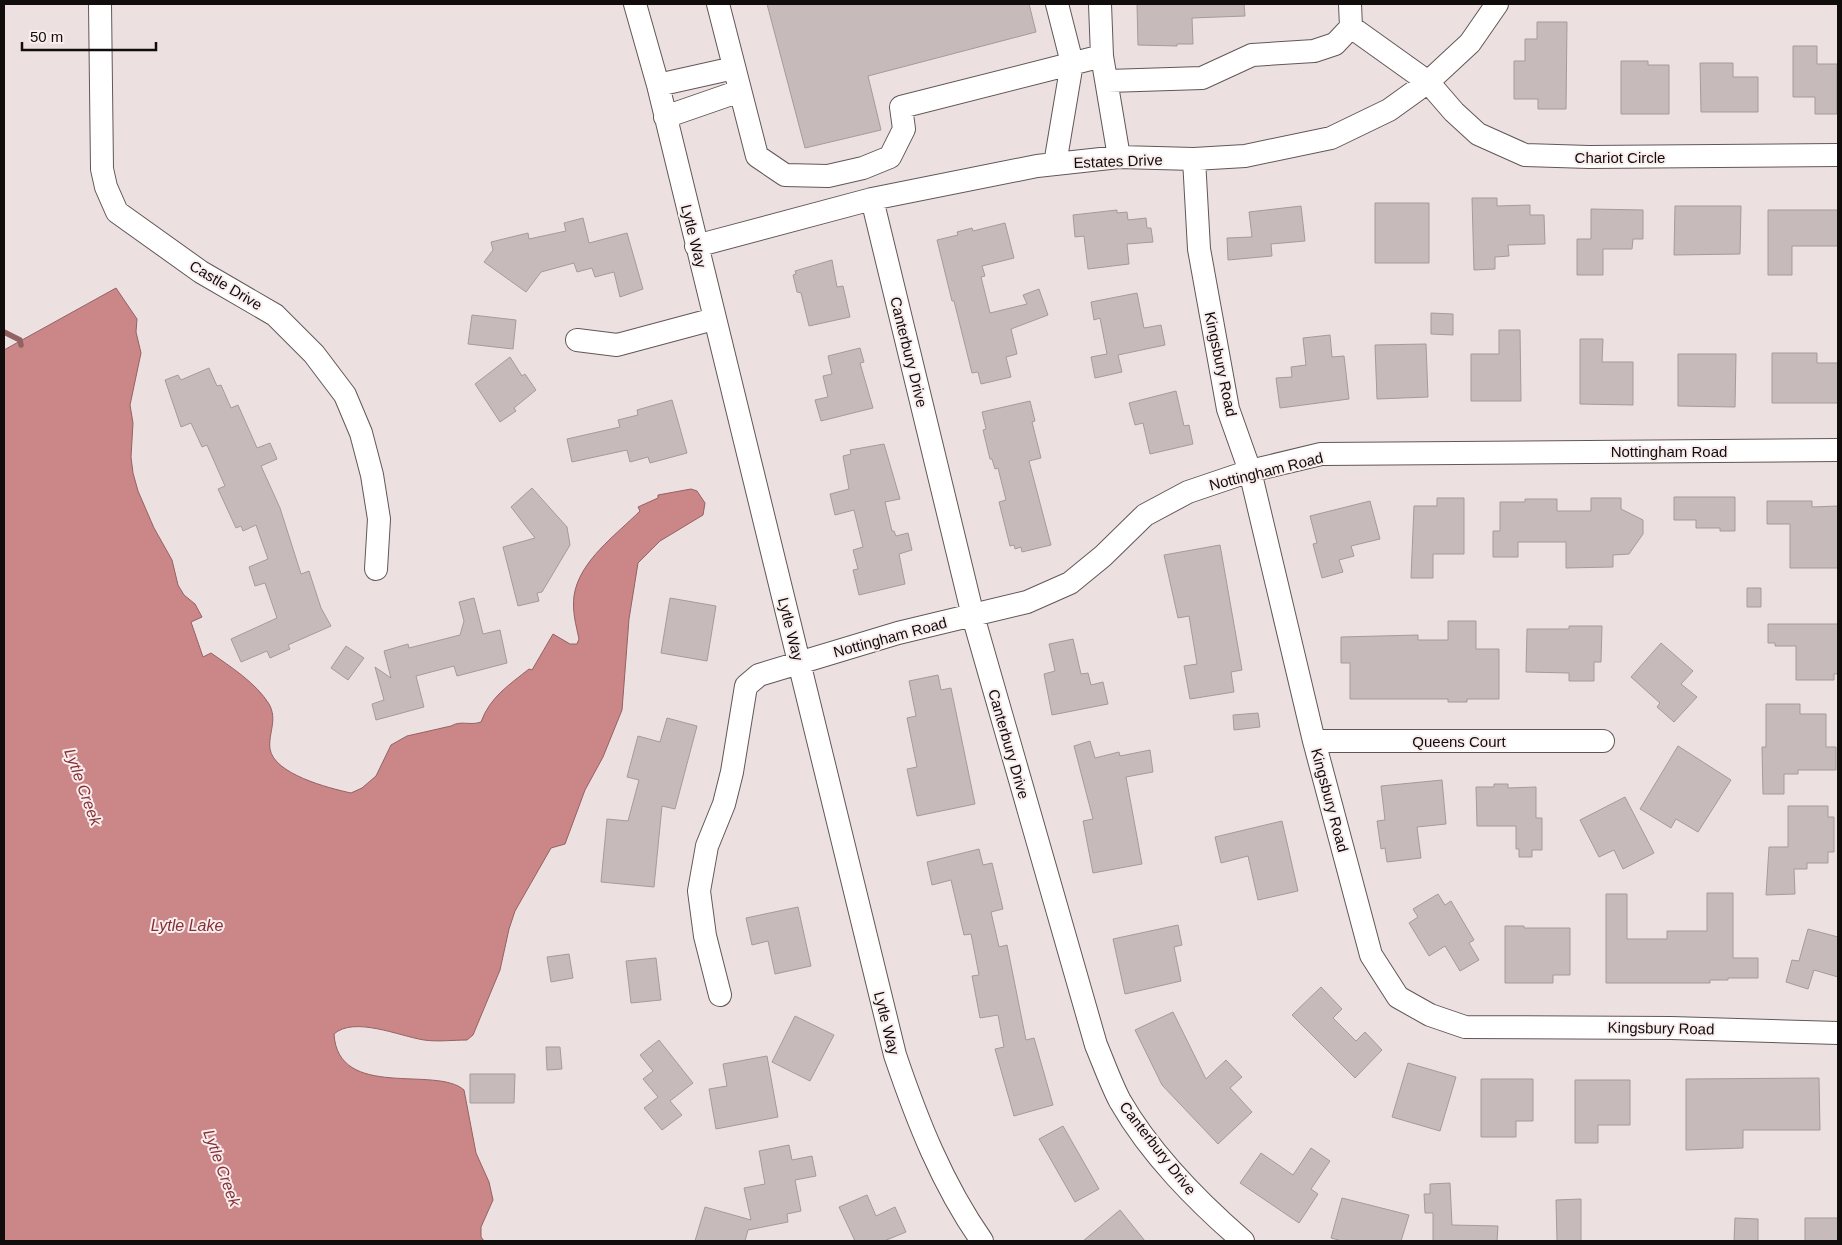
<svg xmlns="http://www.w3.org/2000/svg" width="1842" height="1245" viewBox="0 0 1842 1245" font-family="Arial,sans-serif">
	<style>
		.water { fill: #cb8688; stroke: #936263 }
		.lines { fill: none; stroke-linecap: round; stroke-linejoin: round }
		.stream { stroke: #936263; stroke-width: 5.5 }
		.building { fill: #c7baba; stroke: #a69a9a }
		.minor-casing { stroke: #625757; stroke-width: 24 }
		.minor { stroke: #fff; stroke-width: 22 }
		.labels { text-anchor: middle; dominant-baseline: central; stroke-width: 4; stroke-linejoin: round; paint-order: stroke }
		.street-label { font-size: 15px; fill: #110d0d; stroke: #faeded }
		.water-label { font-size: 16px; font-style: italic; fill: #832f37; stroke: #faeded }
	</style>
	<rect width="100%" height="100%" fill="#ede0e0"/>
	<path class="water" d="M 116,288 L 137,319 L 136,332 L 141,353 L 130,405 L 133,423 L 131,457 L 133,473 L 138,491 L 154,528 L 172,560 L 178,585 L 184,595 L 195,604 L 202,617 L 191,622 L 203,657 L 211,653 C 231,667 256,683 269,704 C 278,720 268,733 270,749 C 274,774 328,788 351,793 L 362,788 L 376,776 L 391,745 L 407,736 L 451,726 C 461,720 470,726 481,722 C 490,697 509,685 529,669 L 532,670 L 553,634 L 570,644 L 577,644 L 579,639 C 576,625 572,611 574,596 C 579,561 616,535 640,511 L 638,507 L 658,498 L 658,495 L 691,489 L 697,491 L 705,503 L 703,515 L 660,541 L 638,563 L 629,619 L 622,710 L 603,757 L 585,790 L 565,844 L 551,848 L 515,911 L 509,929 L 500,970 L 473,1035 L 467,1040 C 453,1040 438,1042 424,1040 C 399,1036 354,1016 334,1034 C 338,1101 436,1065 464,1090 L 476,1153 L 489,1182 L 493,1200 L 481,1227 L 481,1237 L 484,1241 L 4,1241 L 4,350 Z"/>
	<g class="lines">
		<path class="stream" d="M 4,332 L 20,340 L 21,345"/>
	</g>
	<path class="building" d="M 767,4 L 1029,4 L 1036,32 L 868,76 L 881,130 L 805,148 Z
		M 1137,4 L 1244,4 L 1245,16 L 1192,18 L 1193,44 L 1177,44 L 1177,46 L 1138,45 Z
		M 1537,22 L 1567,22 L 1566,109 L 1538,109 L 1538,99 L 1514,99 L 1514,61 L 1525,61 L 1525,39 L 1537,39 Z
		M 1793,46 L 1817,46 L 1817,64 L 1837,64 L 1837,114 L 1815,114 L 1815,97 L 1793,97 Z
		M 1621,61 L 1648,61 L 1648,65 L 1669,65 L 1669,114 L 1621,114 Z
		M 1700,63 L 1733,63 L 1733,77 L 1758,77 L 1758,112 L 1701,112 Z
		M 1472,198 L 1497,198 L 1497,206 L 1530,205 L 1530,215 L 1544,215 L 1545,244 L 1508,245 L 1509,256 L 1495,257 L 1495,269 L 1474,270 Z
		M 1375,203 L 1429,203 L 1429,263 L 1375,263 Z
		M 1301,206 L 1305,241 L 1271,244 L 1272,256 L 1228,260 L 1227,238 L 1252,237 L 1249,212 Z
		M 1675,206 L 1741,206 L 1740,254 L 1674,255 Z
		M 1591,209 L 1643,210 L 1643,239 L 1633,239 L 1632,249 L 1603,249 L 1603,275 L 1577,275 L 1577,239 L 1591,239 Z
		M 1117,210 L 1117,213 L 1127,212 L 1128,220 L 1146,218 L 1147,228 L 1151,228 L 1153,242 L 1127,244 L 1129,264 L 1088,269 L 1084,236 L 1075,237 L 1073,215 Z
		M 1768,210 L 1838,210 L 1838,246 L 1792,246 L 1792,275 L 1768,275 Z
		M 583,218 L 589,243 L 627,233 L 643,289 L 620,297 L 614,272 L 595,277 L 592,268 L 577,272 L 574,263 L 541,272 L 526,292 L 484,262 L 493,250 L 491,242 L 528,233 L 529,239 L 566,231 L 564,223 Z
		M 1005,223 L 1014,258 L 982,266 L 985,276 L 981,277 L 990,313 L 1027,304 L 1023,295 L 1039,289 L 1048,315 L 1011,329 L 1017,354 L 1006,357 L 1011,377 L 981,384 L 978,372 L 972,373 L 954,301 L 952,301 L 937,240 L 958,235 L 957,232 L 972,228 L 973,231 Z
		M 832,260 L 837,287 L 843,286 L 850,317 L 809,326 L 801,293 L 797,292 L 793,275 L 796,274 L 795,271 Z
		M 1137,293 L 1144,328 L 1161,325 L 1165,345 L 1118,355 L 1122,372 L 1095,378 L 1091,357 L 1107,354 L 1100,318 L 1094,320 L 1091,302 Z
		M 1431,313 L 1453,314 L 1453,335 L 1431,334 Z
		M 472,315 L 516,320 L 513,349 L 468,344 Z
		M 1499,330 L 1520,330 L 1521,401 L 1471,401 L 1471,354 L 1499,354 Z
		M 1330,335 L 1332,357 L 1344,356 L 1349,399 L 1280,408 L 1276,378 L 1292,377 L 1291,367 L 1306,365 L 1303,338 Z
		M 1580,339 L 1603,339 L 1602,362 L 1633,362 L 1633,405 L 1580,404 Z
		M 1426,344 L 1428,397 L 1377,399 L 1375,345 Z
		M 860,348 L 864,362 L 860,363 L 873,408 L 821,421 L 815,400 L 828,397 L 823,376 L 832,374 L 828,356 Z
		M 1772,353 L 1817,353 L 1817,363 L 1838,363 L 1838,403 L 1772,403 Z
		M 1678,354 L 1736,354 L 1735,407 L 1678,406 Z
		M 510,357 L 522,376 L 525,374 L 536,390 L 514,408 L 516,411 L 500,422 L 475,384 Z
		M 209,368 L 217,386 L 221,385 L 231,408 L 238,405 L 257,448 L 270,443 L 277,459 L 261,466 L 280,508 L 301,574 L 309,571 L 321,608 L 331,626 L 288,645 L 290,649 L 270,658 L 267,651 L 241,662 L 231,639 L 277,618 L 265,583 L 255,586 L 249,567 L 268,559 L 256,525 L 243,531 L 241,526 L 236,528 L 218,489 L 225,486 L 207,445 L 202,447 L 191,423 L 181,427 L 165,380 L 178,375 L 181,380 Z
		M 1176,391 L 1184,426 L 1189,425 L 1193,444 L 1150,454 L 1143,423 L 1135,425 L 1129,403 Z
		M 672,400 L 687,453 L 650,463 L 648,457 L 630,462 L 627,450 L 572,462 L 567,439 L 620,427 L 618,420 L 638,415 L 637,410 Z
		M 1030,401 L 1035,421 L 1032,422 L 1041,458 L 1029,461 L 1051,545 L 1022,552 L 1021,547 L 1015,549 L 1014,545 L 1010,546 L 999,502 L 1006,500 L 998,468 L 995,469 L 992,459 L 990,459 L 983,430 L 986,429 L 982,412 Z
		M 884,444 L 900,499 L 885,502 L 892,531 L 894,531 L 896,536 L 908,533 L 912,550 L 899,554 L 905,584 L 859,595 L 853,570 L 858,569 L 853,550 L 863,547 L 854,510 L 835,515 L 830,494 L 849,489 L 843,456 L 851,454 L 850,450 Z
		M 532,488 L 567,527 L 570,545 L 542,592 L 537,593 L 539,601 L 518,606 L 503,547 L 535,538 L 511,507 Z
		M 1674,497 L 1735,497 L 1735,531 L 1720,531 L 1720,528 L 1696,528 L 1696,520 L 1674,520 Z
		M 1437,498 L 1464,498 L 1464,554 L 1433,554 L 1433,578 L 1411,578 L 1414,506 L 1437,506 Z
		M 1591,498 L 1621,498 L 1621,509 L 1643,520 L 1643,534 L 1629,554 L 1613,555 L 1613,567 L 1566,568 L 1566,542 L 1518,542 L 1518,557 L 1493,557 L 1493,531 L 1500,531 L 1500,502 L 1525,502 L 1525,499 L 1557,499 L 1557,511 L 1591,511 Z
		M 1370,501 L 1380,539 L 1351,546 L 1354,556 L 1339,560 L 1343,572 L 1322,578 L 1313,544 L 1317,543 L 1310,516 Z
		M 1767,501 L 1812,501 L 1812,507 L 1838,506 L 1838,568 L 1790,568 L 1790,524 L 1767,524 Z
		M 1220,545 L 1242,670 L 1231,672 L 1234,692 L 1190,699 L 1184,666 L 1197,664 L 1189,616 L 1178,618 L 1164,555 Z
		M 1747,588 L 1761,588 L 1761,607 L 1747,607 Z
		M 474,598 L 483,634 L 500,630 L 507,663 L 457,676 L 454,666 L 416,676 L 424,707 L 376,720 L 372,704 L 384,700 L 375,667 L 391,678 L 384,651 L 408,644 L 409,648 L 460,635 L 464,621 L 459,602 Z
		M 670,598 L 716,606 L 707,661 L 661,653 Z
		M 1448,621 L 1476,621 L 1476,649 L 1499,649 L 1499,699 L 1467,699 L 1467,702 L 1448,702 L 1448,699 L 1350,699 L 1350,663 L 1341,663 L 1341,637 L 1418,635 L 1418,640 L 1448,640 Z
		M 1768,624 L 1838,624 L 1838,674 L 1834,674 L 1834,680 L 1796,680 L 1796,646 L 1775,646 L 1775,643 L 1768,643 Z
		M 1569,626 L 1602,626 L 1601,662 L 1594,662 L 1594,681 L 1569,681 L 1569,673 L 1526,672 L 1527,629 L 1569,629 Z
		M 1073,639 L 1081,674 L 1088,673 L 1091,685 L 1103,682 L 1108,704 L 1052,715 L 1044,674 L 1055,671 L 1049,644 Z
		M 1661,643 L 1693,671 L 1681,684 L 1697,697 L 1674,722 L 1657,707 L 1660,703 L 1631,677 Z
		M 346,646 L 364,658 L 348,680 L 331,668 Z
		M 938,675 L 941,690 L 951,688 L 975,804 L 917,816 L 907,769 L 917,767 L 907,718 L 916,716 L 909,681 Z
		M 1766,704 L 1800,704 L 1800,714 L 1826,714 L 1826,747 L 1836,747 L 1836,770 L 1798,770 L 1798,774 L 1784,774 L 1784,794 L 1763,794 L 1762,747 L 1766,747 Z
		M 1258,713 L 1260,727 L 1234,730 L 1233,715 Z
		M 667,718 L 697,726 L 675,809 L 662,806 L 654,887 L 601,882 L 607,819 L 628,821 L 639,780 L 627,777 L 638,736 L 660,742 Z
		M 1090,741 L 1095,758 L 1119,752 L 1120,756 L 1150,750 L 1153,772 L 1126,777 L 1142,864 L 1093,873 L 1083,821 L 1093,819 L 1074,746 Z
		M 1678,746 L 1731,780 L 1698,832 L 1676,819 L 1671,828 L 1640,809 Z
		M 1442,780 L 1446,824 L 1417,827 L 1421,858 L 1387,862 L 1385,848 L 1381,849 L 1377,821 L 1385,820 L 1381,786 Z
		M 1494,784 L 1508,784 L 1508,788 L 1536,787 L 1536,818 L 1542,818 L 1542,850 L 1532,850 L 1532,857 L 1519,857 L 1519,849 L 1516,849 L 1516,826 L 1477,826 L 1476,787 L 1494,787 Z
		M 1625,797 L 1654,853 L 1623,869 L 1614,850 L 1599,857 L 1580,820 Z
		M 1788,806 L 1828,806 L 1828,817 L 1834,817 L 1834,852 L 1828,852 L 1828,863 L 1807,863 L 1807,869 L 1794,869 L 1795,894 L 1766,895 L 1769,847 L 1788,847 Z
		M 1282,821 L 1298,891 L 1258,900 L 1248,856 L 1221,863 L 1215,837 Z
		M 979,849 L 983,865 L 992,863 L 1003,909 L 991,912 L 999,947 L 1007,945 L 1026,1040 L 1034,1038 L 1053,1105 L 1014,1116 L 995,1049 L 1004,1047 L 998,1015 L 980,1018 L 972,976 L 979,975 L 971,934 L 964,935 L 951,880 L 932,885 L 927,862 Z
		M 1707,893 L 1733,893 L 1733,958 L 1758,958 L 1758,978 L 1728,978 L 1728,980 L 1710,980 L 1710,983 L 1606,983 L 1606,894 L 1627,894 L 1627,939 L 1667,939 L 1667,931 L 1707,931 Z
		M 1438,894 L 1445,905 L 1451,901 L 1474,940 L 1469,943 L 1479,960 L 1460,971 L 1445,946 L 1429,956 L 1409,923 L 1418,917 L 1413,909 Z
		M 798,907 L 811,966 L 775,974 L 768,941 L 752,945 L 746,918 Z
		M 1178,925 L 1182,945 L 1174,947 L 1181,981 L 1125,994 L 1113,939 Z
		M 1505,926 L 1524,926 L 1524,928 L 1570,928 L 1570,975 L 1553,975 L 1553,983 L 1505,983 Z
		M 1808,929 L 1838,937 L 1838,977 L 1814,970 L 1808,989 L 1786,982 L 1792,960 L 1799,961 Z
		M 569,954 L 573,978 L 551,982 L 547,957 Z
		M 656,958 L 661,1000 L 631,1003 L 626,961 Z
		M 1321,987 L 1342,1009 L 1333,1018 L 1356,1041 L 1365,1032 L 1382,1050 L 1355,1078 L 1292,1015 Z
		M 1173,1012 L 1206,1079 L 1226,1060 L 1242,1077 L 1230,1088 L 1252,1112 L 1218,1144 L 1162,1085 L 1135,1030 Z
		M 795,1016 L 834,1035 L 810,1081 L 772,1062 Z
		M 659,1040 L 693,1083 L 670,1101 L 682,1115 L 662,1130 L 644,1108 L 658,1097 L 643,1079 L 653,1071 L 640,1055 Z
		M 546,1047 L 560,1047 L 562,1069 L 547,1070 Z
		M 767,1056 L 778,1117 L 716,1129 L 709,1089 L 727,1086 L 723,1064 Z
		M 1408,1063 L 1456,1077 L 1440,1131 L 1392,1117 Z
		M 470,1074 L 515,1074 L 514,1103 L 470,1103 Z
		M 1819,1078 L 1820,1130 L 1743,1130 L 1743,1148 L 1686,1150 L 1686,1079 Z
		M 1481,1079 L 1533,1079 L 1533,1121 L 1516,1121 L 1516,1137 L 1481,1137 Z
		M 1575,1080 L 1630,1080 L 1630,1125 L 1598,1125 L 1598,1143 L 1575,1143 Z
		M 1063,1126 L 1099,1189 L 1075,1202 L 1039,1139 Z
		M 789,1145 L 792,1160 L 812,1156 L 816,1176 L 795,1180 L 801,1211 L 787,1214 L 788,1222 L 748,1230 L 745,1241 L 695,1241 L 705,1207 L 751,1220 L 744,1188 L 765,1184 L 759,1151 Z
		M 1311,1148 L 1330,1161 L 1311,1189 L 1318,1194 L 1299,1223 L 1240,1183 L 1261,1153 L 1293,1175 Z
		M 1450,1183 L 1452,1225 L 1498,1226 L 1497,1241 L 1433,1241 L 1433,1213 L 1425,1213 L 1424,1194 L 1430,1194 L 1430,1184 Z
		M 867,1195 L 876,1216 L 895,1207 L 906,1232 L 884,1241 L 855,1241 L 839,1207 Z
		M 1342,1198 L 1409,1215 L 1401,1241 L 1342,1241 L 1331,1238 Z
		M 1581,1199 L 1581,1241 L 1557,1241 L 1556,1200 Z
		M 1120,1210 L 1145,1241 L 1083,1241 Z
		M 1735,1218 L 1758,1219 L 1758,1241 L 1734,1241 Z
		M 1805,1218 L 1838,1218 L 1838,1241 L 1805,1241 Z"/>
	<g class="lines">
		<defs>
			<path id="minor" d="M 100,4 L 102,169 L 106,187 L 117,212 L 201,272 L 275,315 L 314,354 L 345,395 L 361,433 L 372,475 L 379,519 L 376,569
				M 635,4 L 658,85 L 895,1055 C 917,1120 942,1184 982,1241
				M 718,4 L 757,156 L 785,175 L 828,176 L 863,168 L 890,157 L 904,129 L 901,107 L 1102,56
				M 1100,4 L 1102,56 L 1119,157
				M 1350,4 L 1351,27 L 1428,82 L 1454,112 L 1478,134 L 1525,155 L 1589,157 L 1838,155
				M 1108,81 L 1202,78 L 1252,55 L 1314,51 L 1335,44 L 1351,27
				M 658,85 L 734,68
				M 665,117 L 740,91
				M 1194,159 L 1199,249 L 1228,409 L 1250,471 L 1314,741 L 1371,955 L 1398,997 L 1430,1015 L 1465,1027 L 1671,1028 L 1838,1033
				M 1055,164 L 1072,63 L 1057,4
				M 872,199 L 973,616 L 1096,1045 C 1104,1064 1111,1084 1120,1101 C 1151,1155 1197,1201 1243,1241
				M 696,246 L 872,199 L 1037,166 L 1119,157 L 1194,159 L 1245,156 L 1331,138 L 1389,110 L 1428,82 L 1470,43 L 1497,4
				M 577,340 L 617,345 L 714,319
				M 1314,741 L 1603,741
				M 720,995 L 705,936 L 699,891 L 707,846 L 724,804 L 732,772 L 746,686 L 759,675 L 898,633 L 1027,602 L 1070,583 L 1103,556 L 1145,515 L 1188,492 L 1250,471 L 1321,454 L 1838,450"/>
		</defs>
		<use href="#minor" class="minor-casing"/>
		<use href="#minor" class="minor"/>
	</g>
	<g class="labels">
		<g class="street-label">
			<text x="1620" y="157">Chariot Circle</text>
			<text transform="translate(1118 161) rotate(-2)">Estates Drive</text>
			<text transform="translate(694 236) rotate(76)">Lytle Way</text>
			<text transform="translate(226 285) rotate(31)">Castle Drive</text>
			<text transform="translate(909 352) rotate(76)">Canterbury Drive</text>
			<text transform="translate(1221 364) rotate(78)">Kingsbury Road</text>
			<text x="1669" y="451">Nottingham Road</text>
			<text transform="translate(1266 471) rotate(-14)">Nottingham Road</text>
			<text transform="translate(791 629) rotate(76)">Lytle Way</text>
			<text transform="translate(890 637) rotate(-15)">Nottingham Road</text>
			<text x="1459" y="741">Queens Court</text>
			<text transform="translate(1009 744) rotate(74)">Canterbury Drive</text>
			<text transform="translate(1330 800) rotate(75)">Kingsbury Road</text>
			<text transform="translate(887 1023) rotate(76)">Lytle Way</text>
			<text transform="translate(1661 1028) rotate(1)">Kingsbury Road</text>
			<text transform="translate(1158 1148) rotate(52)">Canterbury Drive</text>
		</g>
		<g class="water-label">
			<text transform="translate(83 787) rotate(70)">Lytle Creek</text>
			<text x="187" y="925">Lytle Lake</text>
			<text transform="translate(222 1168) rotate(70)">Lytle Creek</text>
		</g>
	</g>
	<rect width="1842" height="1245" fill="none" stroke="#110d0d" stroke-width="10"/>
	<path d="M22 42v8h134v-8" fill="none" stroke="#110d0d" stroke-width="2.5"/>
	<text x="30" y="42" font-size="15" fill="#110d0d" stroke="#faeded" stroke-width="4" paint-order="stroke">50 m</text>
</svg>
